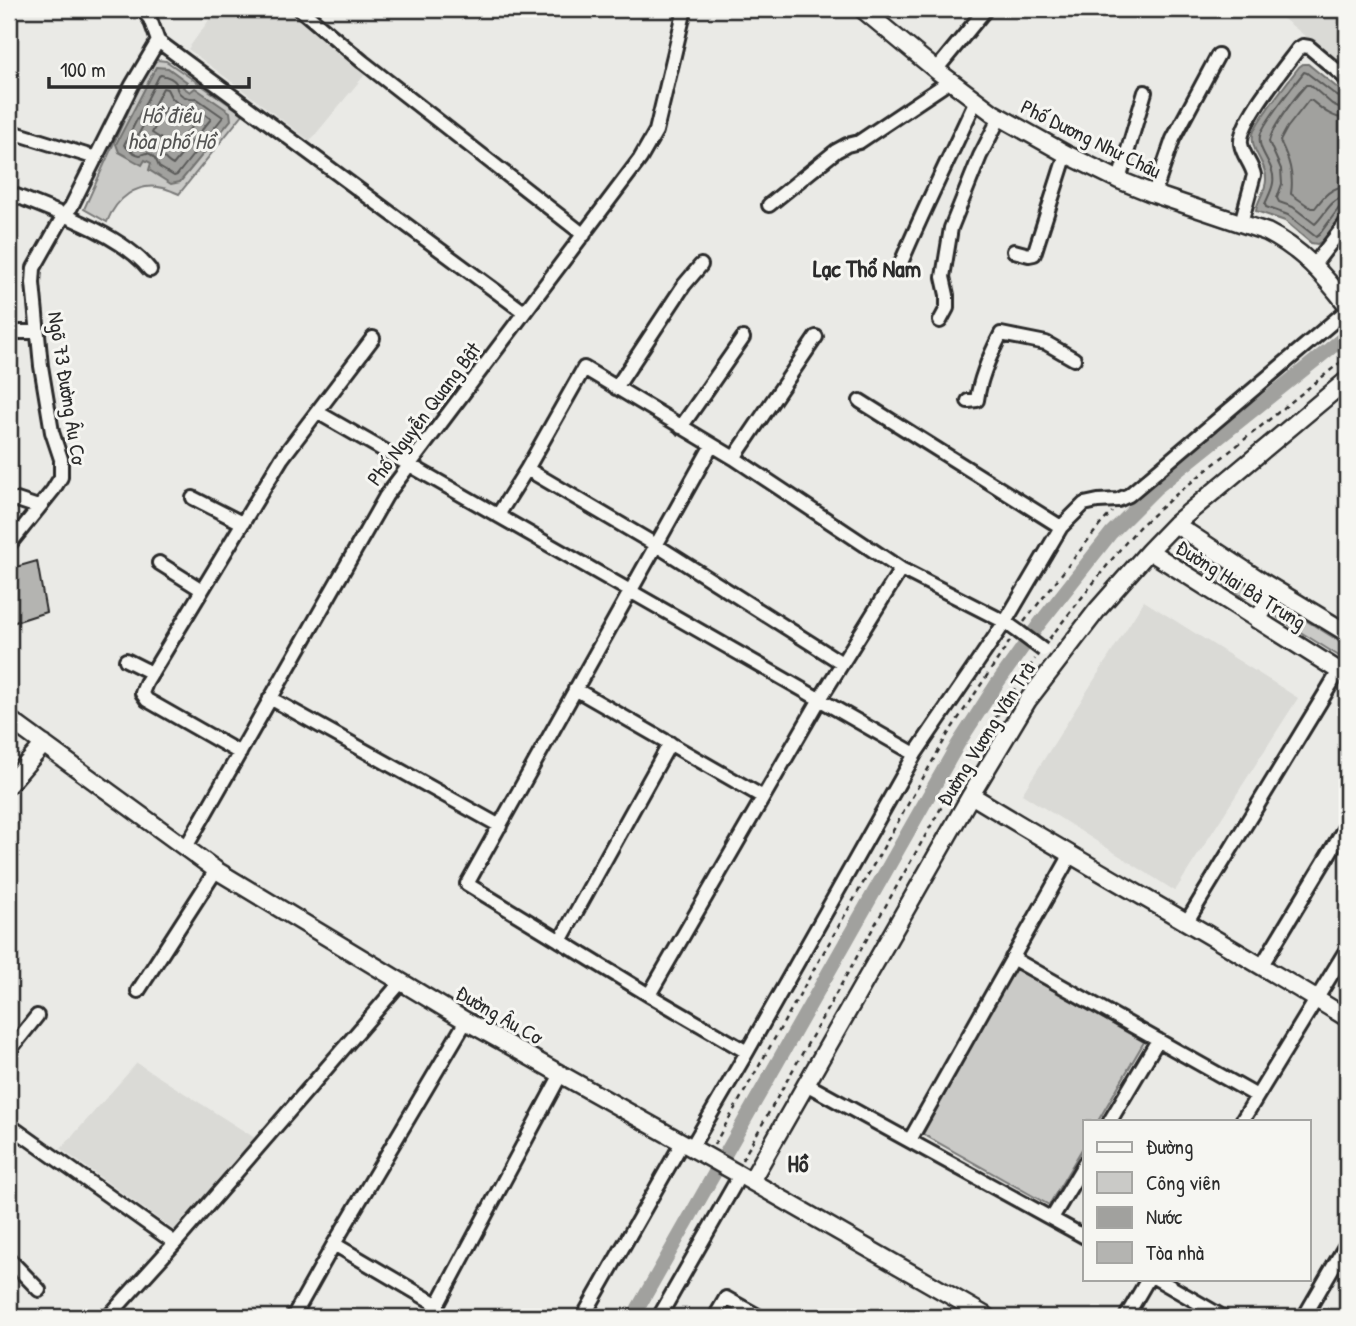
<svg xmlns="http://www.w3.org/2000/svg" width="1356" height="1326" font-family="'Patrick Hand',sans-serif">
<rect width="100%" height="100%" fill="#eaeae6"/>
<filter id="ink" filterUnits="userSpaceOnUse"><feTurbulence type="fractalNoise" baseFrequency=".0143" numOctaves="2"/><feDisplacementMap in="SourceGraphic" scale="14" xChannelSelector="R" yChannelSelector="G"/><feConvolveMatrix kernelMatrix="1 2 1 2 8 2 1 2 1" color-interpolation-filters="sRGB"/></filter>
<g filter="url(#ink)">
<path fill="#dadad6" d="M217 9H290L367 72 310 141 188 49Z
M1271 9H1347V69Z
M1144 601 1298 698 1175 891 1022 794Z
M137 1063 255 1138 175 1231 61 1149Z"/>
<path fill="#cacac7" stroke="#7a7a79" stroke-width="2" d="M157 60 166 61 172 65 243 114 179 194C174 192 168 189 163 188 137 181 116 199 107 222L84 209 150 63Z
M1205 561 1213 563 1247 585 1253 592 1249 597 1246 598 1243 597 1203 571 1201 567Z
M1280 608H1286L1347 646V661L1278 618 1277 612Z
M1014 968 1144 1042 1098 1121H1085V1144L1049 1205 923 1134Z"/>
<path fill="#a1a19e" stroke="#727270" stroke-width="2" d="M1303 64H1308L1340 90 1347 94V209L1324 240 1317 244 1311 243 1285 221 1256 211C1257 200 1266 191 1266 180 1267 163 1250 152 1253 134 1256 121 1289 80 1299 67Z
M156 67 168 68 187 82 183 87 190 92 195 88 230 112 231 120 180 182 171 184 149 170 151 163 145 160 142 165 119 152 116 144Z"/>
<g fill="none" stroke-linecap="round" stroke-linejoin="round">
<path stroke="#5a5a59" stroke-width="2" d="M161 75C166 76 173 78 176 83 177 85 176 87 177 89 180 97 189 99 196 98L223 117 177 175 174 176 159 167C157 161 154 154 147 153 144 153 142 155 140 155 134 154 128 149 124 145L159 76Z
M163 88 167 89 171 97 175 101 185 107H195L211 119 173 165C158 158 164 143 139 145L135 141Z
M1347 100 1337 96 1307 73 1304 72C1295 83 1262 125 1260 136 1257 152 1276 165 1273 183 1272 190 1268 197 1265 204L1266 207 1288 215 1316 237 1319 235 1339 208 1347 206
M165 108 180 116 192 118 195 121 194 124 174 147 152 133Z
M1347 108H1341L1332 104 1310 85H1306C1296 96 1271 128 1269 142L1281 169 1282 184 1277 198 1279 202 1293 207 1315 224C1326 214 1330 198 1347 197
M1347 119C1332 118 1323 110 1312 101L1309 100 1287 128 1280 141C1289 159 1294 174 1291 194L1311 208H1315C1324 196 1331 187 1347 186"/>
<path stroke="#a1a19e" stroke-width="14" d="M633 1317 958 744 996 685 1040 623 1111 533 1156 488 1347 335"/>
</g>
<path fill="#b4b4b1" stroke="#2b2b2b" stroke-width="2" d="M37 561 46 612 9 624V569Z"/>
<g fill="none" stroke-linecap="round" stroke-linejoin="round">
<defs>
<path id="street" d="M142 9 150 19 158 41 524 312
M300 9 363 62 584 235
M936 70 986 9
M9 131 96 158
M1119 180 1145 92
M9 193C51 210 122 234 150 270
M1154 194 1173 139 1218 55
M769 205 836 151 847 145 859 142 950 81
M1241 223 1254 175C1252 164 1243 156 1241 144 1238 123 1284 68 1298 49L1303 46 1309 47 1347 79
M1014 251 1029 255 1034 254 1066 154
M1313 266 1347 222
M898 270C922 212 950 157 976 100
M940 321 947 308V295L943 277 951 228 980 156 1000 117
M9 332H37
M616 388 684 285 701 265
M860 401 1061 527
M968 401 977 400C980 377 990 355 1001 334L1046 343 1074 359
M317 412 915 754
M681 427 743 338
M712 445 467 884 649 995 747 1052
M734 458 816 337
M527 469 656 545 842 663
M193 498 242 523
M9 500H17L38 507
M498 515 527 469 584 368 734 458 901 569 1005 622 1019 632
M9 545 53 490 61 477V459L52 432 41 366 33 283 34 268 64 215 71 207 132 85 158 41
M159 563 202 590
M126 660 152 673
M575 689 763 797
M270 698 500 826
M240 753 147 700 142 693 146 683 282 458 373 338
M186 847 386 496 640 159 656 131 685 9
M1186 923 1339 671
M560 941 670 743
M1012 958 1257 1096
M1262 965 1347 824
M138 991 216 870
M649 995 820 699 901 569
M9 1051 37 1016
M806 1084 1085 1237
M1110 1121 1158 1040
M1242 1121 1347 949
M9 1125 175 1243
M910 1140 1070 856
M691 1148 747 1052 915 754 1005 622 1061 527 1084 504 1098 501 1118 500 1129 495 1347 310
M1052 1218 1085 1163
M334 1244 438 1305
M9 1259 39 1290
M1157 1279 1223 1317
M1127 1315 1148 1279
M108 1317 175 1243 401 982
M293 1317 334 1244 466 1021
M431 1317 561 1074
M583 1317 682 1143
M659 1317 740 1175
M715 1317 726 1298 760 1317
M1304 1317 1347 1243"/>
<path id="secondary" d="M862 9 936 70 993 113 1066 154 1119 180 1154 194 1267 232C1301 249 1324 275 1347 305
M1175 524 1263 582 1347 633
M1149 551 1347 676
M1257 620 1276 590
M9 719 216 870 466 1021 735 1172 988 1317
M9 784 44 744
M971 795C1095 871 1223 941 1347 1018
M751 1181 971 795 1028 700 1098 609 1149 551 1175 524 1347 380"/>
</defs>
<use href="#street" stroke="#2b2b2b" stroke-width="18"/>
<use href="#secondary" stroke="#2b2b2b" stroke-width="21"/>
<path stroke="#2b2b2b" stroke-width="2.5" stroke-dasharray="5 5" stroke-linecap="butt" d="M1024 622 1100 525 1112 512
M1049 639 1121 548 1139 527 1173 497 1347 357
M714 1145 948 734 1010 641
M742 1160 963 769 992 723 1035 659"/>
<use href="#street" stroke="#f6f6f2" stroke-width="12"/>
<use href="#secondary" stroke="#f6f6f2" stroke-width="16"/>
<defs>
<path id="street-bridge" d="M1019 632 1043 650"/>
</defs>
<use href="#street-bridge" stroke="#2b2b2b" stroke-width="18" stroke-linecap="butt"/>
<use href="#street-bridge" stroke="#f6f6f2" stroke-width="12"/>
</g>
</g>
<g text-anchor="middle" stroke-width="6" stroke-linejoin="round" paint-order="stroke">
<g font-size="21" fill="#2b2b2b" stroke="#f6f6f2">
<text transform="translate(1091 139) rotate(26)" y="7">Phố Dương Như Châu</text>
<text transform="translate(67 388) rotate(81)" y="7">Ngõ 73 Đường Âu Cơ</text>
<text transform="translate(424 414) rotate(-53)" y="7">Phố Nguyễn Quang Bật</text>
<text transform="translate(1241 585) rotate(32)" y="7">Đường Hai Bà Trưng</text>
<text transform="translate(986 734) rotate(-58)" y="7">Đường Vương Văn Trà</text>
<text transform="translate(499 1015) rotate(30)" y="7">Đường Âu Cơ</text>
</g>
<g font-size="23" font-style="italic" fill="#545453" stroke="#f6f6f2">
<text x="171" y="123">Hồ điều<tspan x="171" dy="26">hòa phố Hồ</tspan></text>
</g>
<g font-size="24" font-weight="bold" fill="#2b2b2b" stroke="#f6f6f2">
<text x="867" y="277">Lạc Thổ Nam</text>
<text x="798" y="1172">Hồ</text>
</g>
</g>
<rect width="1356" height="1326" fill="none" stroke="#f6f6f2" stroke-width="35"/>
<rect x="18" y="18" width="1321" height="1291" fill="none" stroke="#2b2b2b" stroke-width="2.5" filter="url(#ink)"/>
<rect x="1083" y="1120" width="228" height="161" fill="#f6f6f2" stroke="#a5a5a2" stroke-width="2"/>
<rect x="1097" y="1142" width="35" height="10" fill="#f6f6f2" stroke="#a5a5a2" stroke-width="2"/>
<text x="1146" y="1154" font-size="21" fill="#2b2b2b">Đường</text>
<rect x="1097" y="1172" width="35" height="21" fill="#cacac7" stroke="#a5a5a2" stroke-width="2"/>
<text x="1146" y="1190" font-size="21" fill="#2b2b2b">Công viên</text>
<rect x="1097" y="1207" width="35" height="21" fill="#a1a19e" stroke="#a5a5a2" stroke-width="2"/>
<text x="1146" y="1224" font-size="21" fill="#2b2b2b">Nước</text>
<rect x="1097" y="1242" width="35" height="21" fill="#b4b4b1" stroke="#a5a5a2" stroke-width="2"/>
<text x="1146" y="1260" font-size="21" fill="#2b2b2b">Tòa nhà</text>
<path d="M49 77v10h200v-10" fill="none" stroke="#2b2b2b" stroke-width="3.5"/>
<text x="60" y="77" font-size="21" fill="#2b2b2b" stroke="#f6f6f2" stroke-width="5" paint-order="stroke">100 m</text>
</svg>
